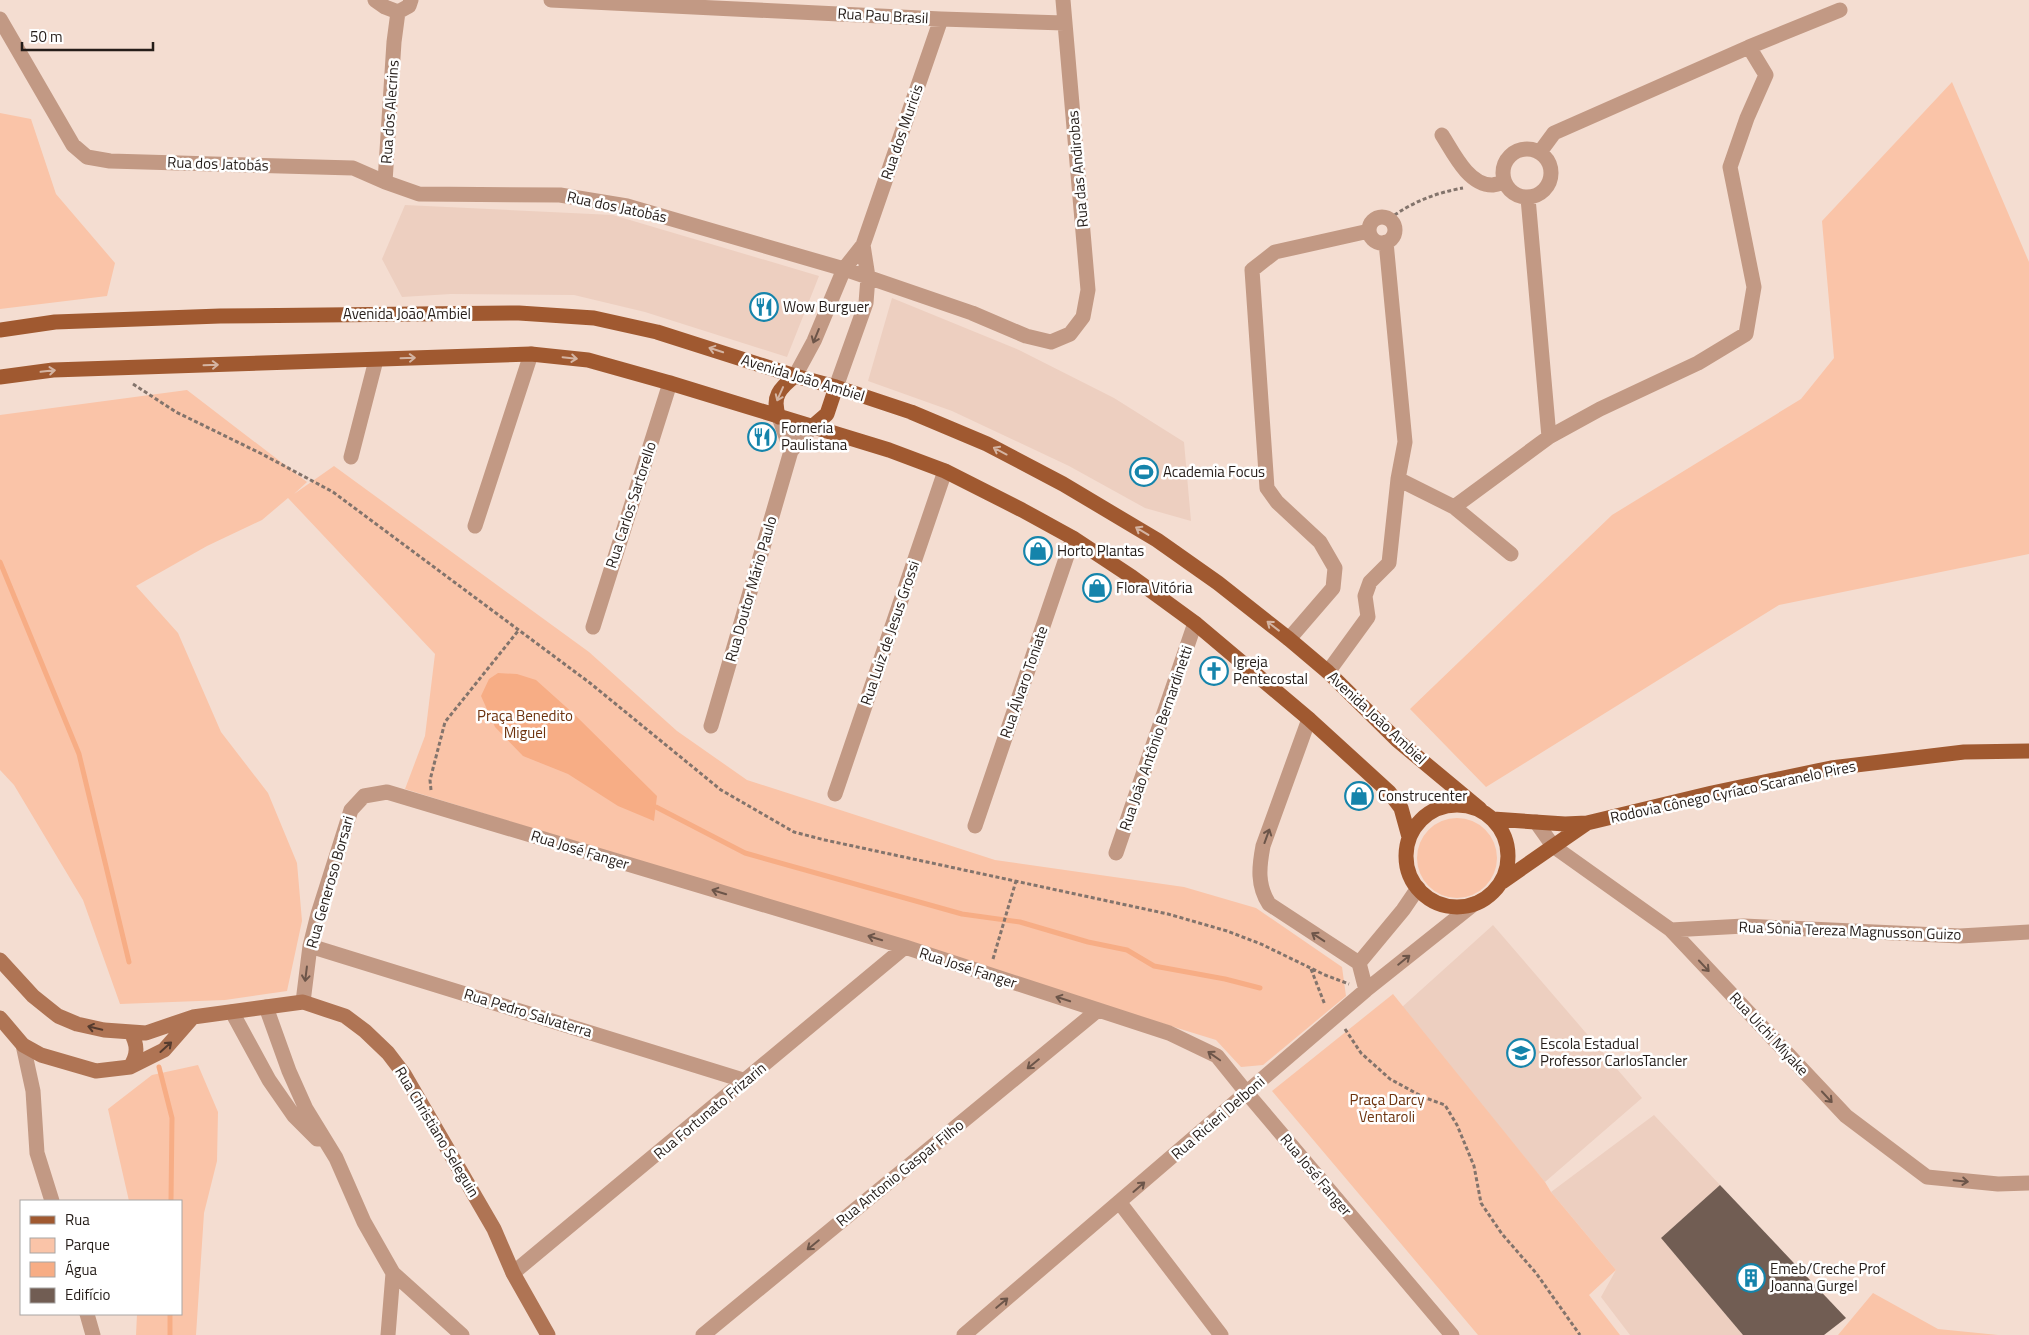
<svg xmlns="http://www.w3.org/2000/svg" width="2029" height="1335" font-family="'Titillium Web',sans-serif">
<rect width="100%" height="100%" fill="#f4ddd1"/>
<path fill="#edcfc0" d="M405 205 613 215 819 276 787 357 645 312 574 295 451 294 402 297 382 259Z
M892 298 1019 350 1114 398 1184 442 1191 521 1145 508 1069 466 952 411 868 381Z
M1493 925 1642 1098 1545 1182 1401 1008Z
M1654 1115 1720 1185 1661 1238 1743 1335H1630L1601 1297 1616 1270 1551 1192Z"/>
<path fill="#fac4a8" d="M1952 82 2029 262V554L1779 605 1486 787 1410 709 1612 515 1801 399 1834 358 1822 221Z
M0 113 31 119 56 194 115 263 107 296 0 309Z
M187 390 307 482 294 494 334 466 589 652 677 731 747 780 995 860 1184 887 1256 908 1342 967 1346 996 1263 1065 1241 1067 1216 1040 405 789 425 736 435 654 288 498 262 520 207 546 136 586 178 633 221 732 268 793 297 863 302 921 287 991 225 1000 120 1004 83 900 14 785 0 770V415Z
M1417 858a40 40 0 1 1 80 0a40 40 0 1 1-80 0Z
M1393 994 1545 1182 1551 1192 1616 1270 1589 1295 1620 1335H1478L1272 1091Z
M198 1065 218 1112 217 1161 204 1213 196 1335H136L137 1314H181V1201H129L108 1109 152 1075Z
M1873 1293 1938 1329 1998 1335H1838Z"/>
<path fill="#f7ad85" d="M498 673 517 674 536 680 575 715 657 796 654 821 618 806 568 774 523 756 495 727 481 696 489 679Z"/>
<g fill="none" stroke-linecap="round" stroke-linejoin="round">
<path stroke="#f7ad85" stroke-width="5" d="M0 562 79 754 129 962
M656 807 745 853 962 914 1020 922 1088 942 1127 950 1154 966 1225 979 1260 988
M159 1067 172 1118 171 1201
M170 1335V1314"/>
</g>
<path fill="#715d53" d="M1720 1185 1846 1318 1824 1335H1743L1661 1238Z"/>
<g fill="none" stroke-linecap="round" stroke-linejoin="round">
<path stroke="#83746c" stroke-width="3" stroke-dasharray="4 2.5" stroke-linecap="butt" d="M1389 219C1412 202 1435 193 1463 188
M133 384 176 412 262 454 333 492 590 683 721 790 794 832 825 840 1168 914 1227 931 1261 944 1325 975 1349 984
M431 790 430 780 445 722 518 631
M993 959 1016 881
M1311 969 1325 1005
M1345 1029 1361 1053 1390 1079 1423 1097 1445 1105 1457 1125 1474 1166 1481 1203 1502 1234 1536 1273 1580 1335"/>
<path stroke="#c29984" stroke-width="15" d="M375 0 385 7 398 12 409 6 411 0
M551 0 941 19 1064 23
M0 19 73 145 87 157 110 161 353 168 385 182 419 194 560 195 627 206 844 269 972 313 1026 336 1051 342 1070 334 1083 317 1088 290 1063 0
M1442 135C1453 152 1468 185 1492 185 1495 185 1500 183 1504 182
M1503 173a24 24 0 1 1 48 0a24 24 0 1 1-48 0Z
M1540 152 1554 133 1749 47 1840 10
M385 182 394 42 398 12
M1528 198 1549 437
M1369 230a13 13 0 1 1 26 0a13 13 0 1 1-26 0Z
M795 376 814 341 844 269 863 245 941 19
M836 387 866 303 868 277 863 245
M779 417 791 451
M351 457 376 360
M1398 479 1454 507 1511 554
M1454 507 1549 437 1600 409 1698 363 1746 334 1754 287 1730 167 1747 118 1766 75 1749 47
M475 526 531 354
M593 627 670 383
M1289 639 1333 588 1335 568 1320 542 1277 502 1267 488 1252 270 1275 252 1369 231
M1328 672 1368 617 1365 596 1370 582 1389 563 1398 479 1405 442 1386 242
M1309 719 1263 846C1259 867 1257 885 1269 904L1359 963 1366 990
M711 726 791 451 812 427
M835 794 945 471
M1536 822 1553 846 1671 930 1846 1116 1927 1177 1998 1184 2029 1183
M975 826 1073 538
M1116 853 1195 623
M1671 930 1744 926 1960 936 2029 932
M310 946 746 1081
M1359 963 1403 910 1418 888
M303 1002 310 946 318 914 351 810 364 796 387 792 905 947 1169 1033 1217 1056 1246 1092 1452 1335
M266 1007 289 1071 306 1109 336 1158 364 1222 393 1273 462 1335
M232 1012 269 1080 294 1116 317 1139
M23 1045 33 1091 37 1153 52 1201
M1120 1203 1221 1335
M513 1273 905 947
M87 1314 93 1335
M388 1335 393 1273
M703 1335 1098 1010
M964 1335 1366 990 1474 904"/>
<path stroke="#af7454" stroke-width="15" d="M0 960 33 996 58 1016 77 1024 104 1030 146 1033 193 1017 303 1002 345 1016 365 1031 388 1053 404 1074 494 1229 513 1273 548 1335
M0 1018 23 1045 41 1055 96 1071 130 1067 164 1050 192 1018
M130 1067C138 1055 138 1045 131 1033"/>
<path stroke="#a05930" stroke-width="15" d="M0 330 55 322 220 316 519 313 594 318 657 332 795 376 836 387 911 412 987 444 1063 484 1157 540 1218 583 1289 639 1328 672 1397 740 1480 809
M0 377 53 370 531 354 588 360 670 383 889 450 945 471 1022 510 1073 538 1132 577 1195 623 1309 719 1389 792 1401 808 1409 837
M779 417C771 397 780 388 795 376
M812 427 827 414 836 387
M1406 856a51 51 0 1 1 102 0a51 51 0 1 1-102 0Z
M1493 819 1565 824 1587 823 1712 793 1831 768 1964 752 2029 751
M1502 882 1587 823"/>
</g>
<defs><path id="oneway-shaft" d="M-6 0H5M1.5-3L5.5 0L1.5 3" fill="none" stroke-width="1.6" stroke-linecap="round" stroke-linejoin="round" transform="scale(1.25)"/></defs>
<g stroke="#6c5549">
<use href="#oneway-shaft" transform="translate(816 336) rotate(112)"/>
<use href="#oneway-shaft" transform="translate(1267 836) rotate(-70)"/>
<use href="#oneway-shaft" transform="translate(719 892) rotate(-163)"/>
<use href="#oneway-shaft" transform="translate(1318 937) rotate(-147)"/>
<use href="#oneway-shaft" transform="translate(875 938) rotate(-163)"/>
<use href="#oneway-shaft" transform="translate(1404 960) rotate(-39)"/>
<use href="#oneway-shaft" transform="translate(1704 966) rotate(47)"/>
<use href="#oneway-shaft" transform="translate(306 974) rotate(97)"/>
<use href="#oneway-shaft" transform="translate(1063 999) rotate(-162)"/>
<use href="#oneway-shaft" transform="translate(1214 1056) rotate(-145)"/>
<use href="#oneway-shaft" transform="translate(1033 1064) rotate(141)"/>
<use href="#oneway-shaft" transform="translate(1827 1097) rotate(47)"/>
<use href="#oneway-shaft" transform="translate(1961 1181) rotate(6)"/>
<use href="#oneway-shaft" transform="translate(1139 1187) rotate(-41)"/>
<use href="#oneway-shaft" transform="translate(813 1245) rotate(141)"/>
<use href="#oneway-shaft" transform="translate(1002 1303) rotate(-40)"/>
</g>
<g stroke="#d4b4a2">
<use href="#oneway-shaft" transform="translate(716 350) rotate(-162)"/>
<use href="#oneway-shaft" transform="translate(408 358) rotate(-2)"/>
<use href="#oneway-shaft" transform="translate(570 358) rotate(6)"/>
<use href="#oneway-shaft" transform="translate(211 365) rotate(-2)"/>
<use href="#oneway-shaft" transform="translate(48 371) rotate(-6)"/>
<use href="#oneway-shaft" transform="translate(780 394) rotate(114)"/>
<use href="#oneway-shaft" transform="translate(1000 451) rotate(-152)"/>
<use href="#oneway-shaft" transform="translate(1142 531) rotate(-149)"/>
<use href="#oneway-shaft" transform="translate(1273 626) rotate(-142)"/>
</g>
<g stroke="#553b2e">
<use href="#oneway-shaft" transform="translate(95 1028) rotate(-167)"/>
<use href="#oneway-shaft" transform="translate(166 1047) rotate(-42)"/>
</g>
<defs>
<symbol id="restaurant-ring" viewBox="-11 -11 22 22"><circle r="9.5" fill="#fff" stroke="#1584ab" stroke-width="1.5"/><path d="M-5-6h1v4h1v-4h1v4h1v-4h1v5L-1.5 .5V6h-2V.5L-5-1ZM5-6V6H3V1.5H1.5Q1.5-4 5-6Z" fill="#1584ab"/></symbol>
<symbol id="stadium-ring" viewBox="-11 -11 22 22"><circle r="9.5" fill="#fff" stroke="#1584ab" stroke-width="1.5"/><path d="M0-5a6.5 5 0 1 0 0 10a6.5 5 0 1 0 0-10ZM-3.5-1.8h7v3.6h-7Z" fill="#1584ab"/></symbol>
<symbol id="shop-ring" viewBox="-11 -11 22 22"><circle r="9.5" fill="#fff" stroke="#1584ab" stroke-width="1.5"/><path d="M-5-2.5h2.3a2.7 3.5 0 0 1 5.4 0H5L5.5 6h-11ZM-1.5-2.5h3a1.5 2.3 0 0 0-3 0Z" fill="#1584ab"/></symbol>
<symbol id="church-ring" viewBox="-11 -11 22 22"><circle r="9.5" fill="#fff" stroke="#1584ab" stroke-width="1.5"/><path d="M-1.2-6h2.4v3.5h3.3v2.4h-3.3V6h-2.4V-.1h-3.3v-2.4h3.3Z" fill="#1584ab"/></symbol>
<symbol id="school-ring" viewBox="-11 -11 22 22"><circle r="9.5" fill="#fff" stroke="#1584ab" stroke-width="1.5"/><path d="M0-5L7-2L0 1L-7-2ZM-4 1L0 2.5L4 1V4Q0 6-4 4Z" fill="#1584ab"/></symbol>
<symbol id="building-ring" viewBox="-11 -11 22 22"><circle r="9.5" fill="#fff" stroke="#1584ab" stroke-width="1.5"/><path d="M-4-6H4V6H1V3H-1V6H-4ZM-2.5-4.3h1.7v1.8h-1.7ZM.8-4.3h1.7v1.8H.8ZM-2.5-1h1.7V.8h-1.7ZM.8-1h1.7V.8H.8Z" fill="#1584ab"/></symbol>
</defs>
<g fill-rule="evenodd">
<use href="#restaurant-ring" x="748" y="291" width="32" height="32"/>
<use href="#restaurant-ring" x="746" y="421" width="32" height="32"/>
<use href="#stadium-ring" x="1128" y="456" width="32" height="32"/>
<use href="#shop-ring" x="1022" y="535" width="32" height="32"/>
<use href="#shop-ring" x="1081" y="572" width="32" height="32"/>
<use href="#church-ring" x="1198" y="655" width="32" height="32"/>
<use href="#shop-ring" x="1343" y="780" width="32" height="32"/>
<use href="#school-ring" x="1505" y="1037" width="32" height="32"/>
<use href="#building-ring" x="1735" y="1262" width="32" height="32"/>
</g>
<g text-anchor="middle" stroke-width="5" stroke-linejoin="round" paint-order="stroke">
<g font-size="15" fill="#251d19" stroke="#fff">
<text transform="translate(883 16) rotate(3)" y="5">Rua Pau Brasil</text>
<text transform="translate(390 112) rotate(-86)" y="5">Rua dos Alecrins</text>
<text transform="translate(902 132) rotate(-71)" y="5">Rua dos Muricis</text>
<text transform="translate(218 164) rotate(2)" y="5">Rua dos Jatobás</text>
<text transform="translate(1078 169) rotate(-95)" y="5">Rua das Andirobas</text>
<text transform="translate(617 207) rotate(12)" y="5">Rua dos Jatobás</text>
<text x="407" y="319">Avenida João Ambiel</text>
<text transform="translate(803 378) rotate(17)" y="5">Avenida João Ambiel</text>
<text transform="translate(631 505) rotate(-72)" y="5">Rua Carlos Sartorello</text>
<text transform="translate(751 589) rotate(-74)" y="5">Rua Doutor Mário Paulo</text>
<text transform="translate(890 633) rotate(-71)" y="5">Rua Luiz de Jesus Grossi</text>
<text transform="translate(1024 682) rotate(-71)" y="5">Rua Álvaro Toniate</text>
<text transform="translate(1377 718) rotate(43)" y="5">Avenida João Ambiel</text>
<text transform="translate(1156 738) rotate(-71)" y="5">Rua João Antônio Bernardinetti</text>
<text transform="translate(1733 792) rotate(-12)" y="5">Rodovia Cônego Cyríaco Scaranelo Pires</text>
<text transform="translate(580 850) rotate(17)" y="5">Rua José Fanger</text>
<text transform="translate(330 882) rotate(-74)" y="5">Rua Generoso Borsari</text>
<text transform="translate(1850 931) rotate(2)" y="5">Rua Sônia Tereza Magnusson Guizo</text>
<text transform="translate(968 968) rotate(18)" y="5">Rua José Fanger</text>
<text transform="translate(528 1013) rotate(17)" y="5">Rua Pedro Salvaterra</text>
<text transform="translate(1769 1034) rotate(47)" y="5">Rua Uichi Miyake</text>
<text transform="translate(710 1111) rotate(-40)" y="5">Rua Fortunato Frizarin</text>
<text transform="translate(1218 1118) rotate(-41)" y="5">Rua Ricieri Delboni</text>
<text transform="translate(437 1132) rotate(59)" y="5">Rua Christiano Seleguin</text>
<text transform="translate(900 1173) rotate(-39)" y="5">Rua Antonio Gaspar Filho</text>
<text transform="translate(1316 1175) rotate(50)" y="5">Rua José Fanger</text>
</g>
<g font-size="15" fill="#251d19" stroke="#fff" text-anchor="start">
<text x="783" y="312">Wow Burguer</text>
<text x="781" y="433">Forneria<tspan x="781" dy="17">Paulistana</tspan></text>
<text x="1163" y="477">Academia Focus</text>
<text x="1057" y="556">Horto Plantas</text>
<text x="1116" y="593">Flora Vitória</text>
<text x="1233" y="667">Igreja<tspan x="1233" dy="17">Pentecostal</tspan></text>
<text x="1378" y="801">Construcenter</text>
<text x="1540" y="1049">Escola Estadual<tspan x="1540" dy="17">Professor CarlosTancler</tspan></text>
<text x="1770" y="1274">Emeb/Creche Prof<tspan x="1770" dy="17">Joanna Gurgel</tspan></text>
</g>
<g font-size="15" fill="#6d330e" stroke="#fff">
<text x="525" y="721">Praça Benedito<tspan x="525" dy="17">Miguel</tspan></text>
<text x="1387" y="1105">Praça Darcy<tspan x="1387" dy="17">Ventaroli</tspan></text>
</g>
</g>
<rect x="20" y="1200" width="162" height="115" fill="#ffffff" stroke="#a8a5a3"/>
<rect x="30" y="1216" width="25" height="8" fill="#a05930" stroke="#a8a5a3"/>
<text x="65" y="1225" font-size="15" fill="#251d19">Rua</text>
<rect x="30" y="1238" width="25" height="15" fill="#fac4a8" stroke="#a8a5a3"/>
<text x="65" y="1250" font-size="15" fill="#251d19">Parque</text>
<rect x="30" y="1262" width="25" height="15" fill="#f7ad85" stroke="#a8a5a3"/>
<text x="65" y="1275" font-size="15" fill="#251d19">Água</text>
<rect x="30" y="1288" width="25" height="15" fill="#715d53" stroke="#a8a5a3"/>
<text x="65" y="1300" font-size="15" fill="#251d19">Edifício</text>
<path d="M22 42v8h131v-8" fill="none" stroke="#251d19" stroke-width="2.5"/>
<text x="30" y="42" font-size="15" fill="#251d19" stroke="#ffffff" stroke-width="4" paint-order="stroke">50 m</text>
</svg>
